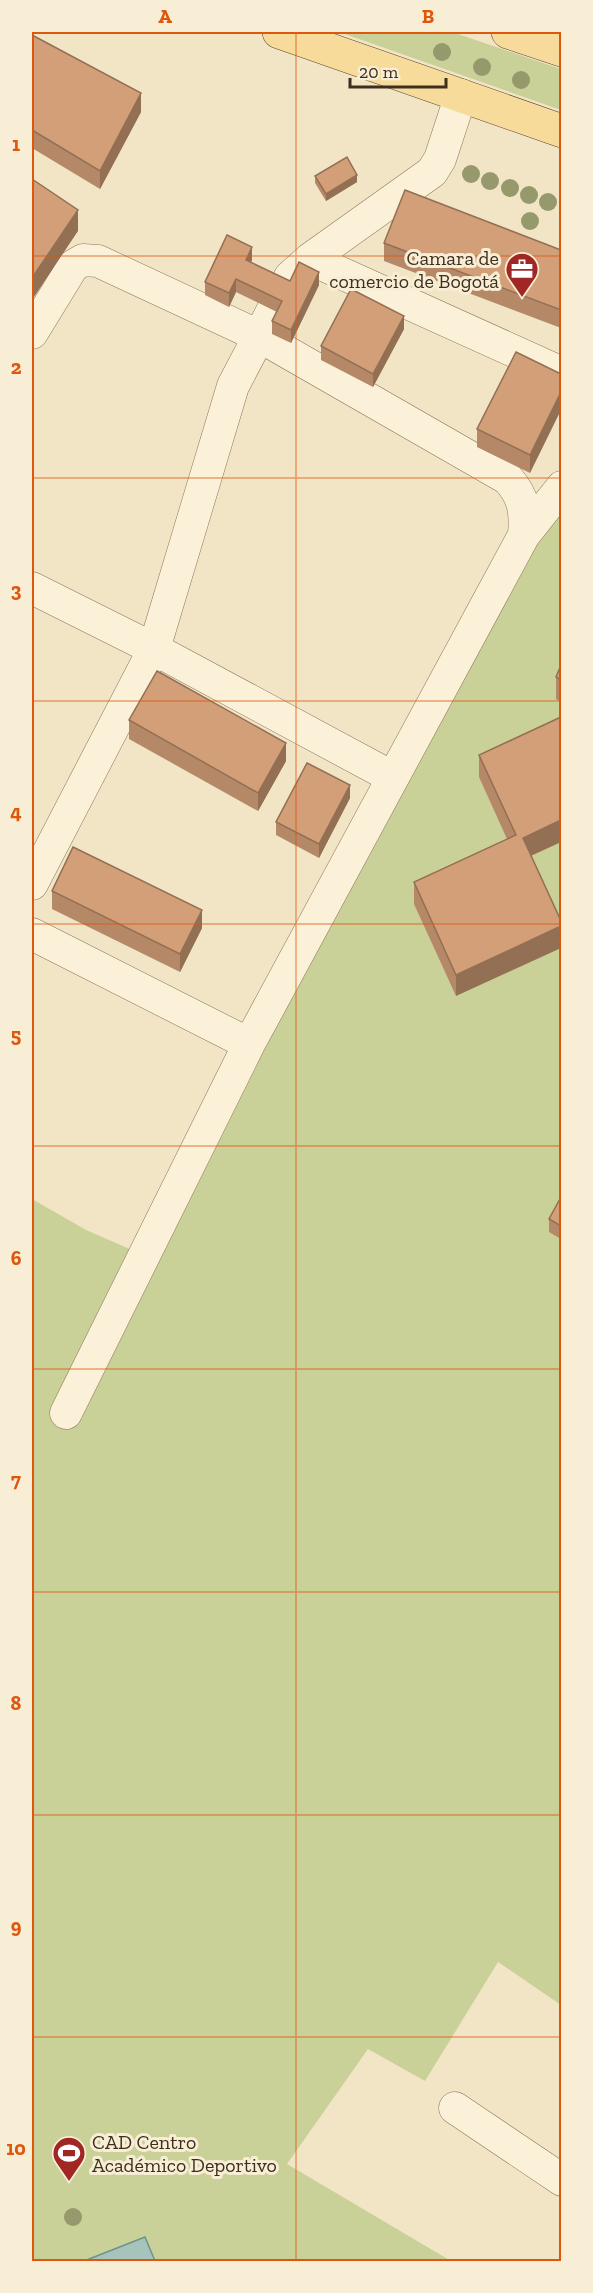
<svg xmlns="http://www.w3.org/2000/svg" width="593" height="2293" font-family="'Zilla Slab',serif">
<rect width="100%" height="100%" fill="#f1e5c5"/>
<path fill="#c9d098" d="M339 32H452L561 69V110Z
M561 503V2005L498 1962 425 2081 368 2049 287 2164 451 2261H32V1199L86 1230 155 1260 264 1042 538 534Z"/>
<path fill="#a7c4bc" stroke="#6c948b" stroke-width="1.5" d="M145 2237 155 2261H84Z"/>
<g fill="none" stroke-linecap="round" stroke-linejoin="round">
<defs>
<path id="minor" d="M310 259 562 373
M32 333 73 266 83 260 98 261 259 336 508 479C524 497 526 512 524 535L249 1044 66 1413
M524 535 562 487
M32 588 154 649 392 777
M32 884 154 649 233 386 290 277 310 259 432 172 440 159 461 95
M32 934 249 1044
M455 2108 562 2180"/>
<path id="primary" d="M279 32 562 131
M508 32 562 50"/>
</defs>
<use href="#minor" stroke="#8e7659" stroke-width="33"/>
<use href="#primary" stroke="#5b442e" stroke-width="34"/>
<use href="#minor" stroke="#fbf1d9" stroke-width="32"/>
<use href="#primary" stroke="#f6db9b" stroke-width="33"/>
</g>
<g fill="#96996c">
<circle cx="442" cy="52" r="9"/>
<circle cx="482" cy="67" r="9"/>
<circle cx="521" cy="80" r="9"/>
<circle cx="471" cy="174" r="9"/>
<circle cx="490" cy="181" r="9"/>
<circle cx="510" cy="188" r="9"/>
<circle cx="529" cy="195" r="9"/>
<circle cx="548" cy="202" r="9"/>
<circle cx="530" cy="221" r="9"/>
<circle cx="73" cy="2217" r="9"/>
</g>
<path fill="#b58967" d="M32 35 141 112 100 189 32 148Z
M315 176 357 182 326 201 315 183Z
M384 243 561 250V328L384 261Z
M252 260 251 262 290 281 319 285 291 343 272 334V321L277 312 236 292 229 307 205 295V282Z
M404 329 373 387 321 360V346Z
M561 374 530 473 477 447V429Z
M561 665V702L556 699V677Z
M561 717V842L531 856 456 996 414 904V882L507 839 479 777V755Z
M129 720 286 761 258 811 129 739Z
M350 798 319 858 276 835V822Z
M52 891 202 928 180 972 52 909Z
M561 1197V1239L549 1232V1219Z"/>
<path fill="#936f54" d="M141 93V112L100 189V171Z
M357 175V182L326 201V194Z
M78 210V231L32 300V278Z
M252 247V260L246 273V260Z
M319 272V285L291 343V330Z
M236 279V292L229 307V293Z
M404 316V329L373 387V374Z
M561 392V410L530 473V455Z
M286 743V761L258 811V793Z
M350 785V798L319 858V844Z
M561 820V842L523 859V838Z
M202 910V928L180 972V954Z
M561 926V948L456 996V975Z"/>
<path fill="#d29f78" stroke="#936f54" stroke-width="1.5" d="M32 35 141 93 100 171 32 130Z
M347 157 357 175 326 194 315 176Z
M32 179 78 210 32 278Z
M405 190 561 250V310L384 243Z
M227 235 252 247 246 260 290 281 299 262 319 272 291 330 272 321 282 301 236 279 229 293 205 282Z
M351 289 404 316 373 374 321 346Z
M516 352 561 374V392L530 455 477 429Z
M561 665V680L556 677Z
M157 671 286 743 258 793 129 720Z
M561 717V820L523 838 561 921V926L456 975 414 882 516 835 479 755Z
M307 763 350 785 319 844 276 822Z
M73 847 202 910 180 954 52 891Z
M561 1197V1226L549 1219Z"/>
<path fill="none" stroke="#df570d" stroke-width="1.5" stroke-opacity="0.55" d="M296 32V2262M32 256H562M32 478H562M32 701H562M32 924H562M32 1146H562M32 1369H562M32 1592H562M32 1815H562M32 2037H562"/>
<defs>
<symbol id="office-pin" viewBox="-11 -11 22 30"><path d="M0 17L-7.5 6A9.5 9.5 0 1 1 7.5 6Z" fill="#a12725" stroke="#f8eed5"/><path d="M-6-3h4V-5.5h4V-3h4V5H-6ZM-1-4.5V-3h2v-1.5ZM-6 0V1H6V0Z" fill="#fff"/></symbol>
<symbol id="stadium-pin" viewBox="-11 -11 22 30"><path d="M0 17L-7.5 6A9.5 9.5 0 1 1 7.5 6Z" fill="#a12725" stroke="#f8eed5"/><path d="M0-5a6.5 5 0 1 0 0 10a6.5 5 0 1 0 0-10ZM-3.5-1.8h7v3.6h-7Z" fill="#fff"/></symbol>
</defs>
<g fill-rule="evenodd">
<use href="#office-pin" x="503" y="250" width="38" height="52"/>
<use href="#stadium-pin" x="50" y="2134" width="38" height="52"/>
</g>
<g text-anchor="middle" stroke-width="6" stroke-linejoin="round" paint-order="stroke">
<g font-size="20" fill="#3d2e1e" stroke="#f8eed5" text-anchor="end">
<text x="499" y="265">Camara de<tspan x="499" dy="23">comercio de Bogotá</tspan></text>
<text x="92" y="2149" text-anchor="start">CAD Centro<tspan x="92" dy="23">Académico Deportivo</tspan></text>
</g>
</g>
<rect width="593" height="2293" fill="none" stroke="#f8eed5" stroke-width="66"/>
<path d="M350 78v9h96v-9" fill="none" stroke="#3d2e1e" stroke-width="3"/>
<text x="359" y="78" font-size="18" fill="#3d2e1e" stroke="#f8eed5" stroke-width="4.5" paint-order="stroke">20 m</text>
<rect x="33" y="33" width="527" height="2227" fill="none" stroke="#df570d" stroke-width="2"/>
<g font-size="20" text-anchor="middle" font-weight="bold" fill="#df570d">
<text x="165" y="23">A</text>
<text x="428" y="23">B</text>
<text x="16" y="151">1</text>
<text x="16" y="374">2</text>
<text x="16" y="597">3</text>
<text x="16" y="819">4</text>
<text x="16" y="1042">5</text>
<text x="16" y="1265">6</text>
<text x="16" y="1487">7</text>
<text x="16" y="1710">8</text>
<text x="16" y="1933">9</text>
<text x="16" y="2155">10</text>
</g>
</svg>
